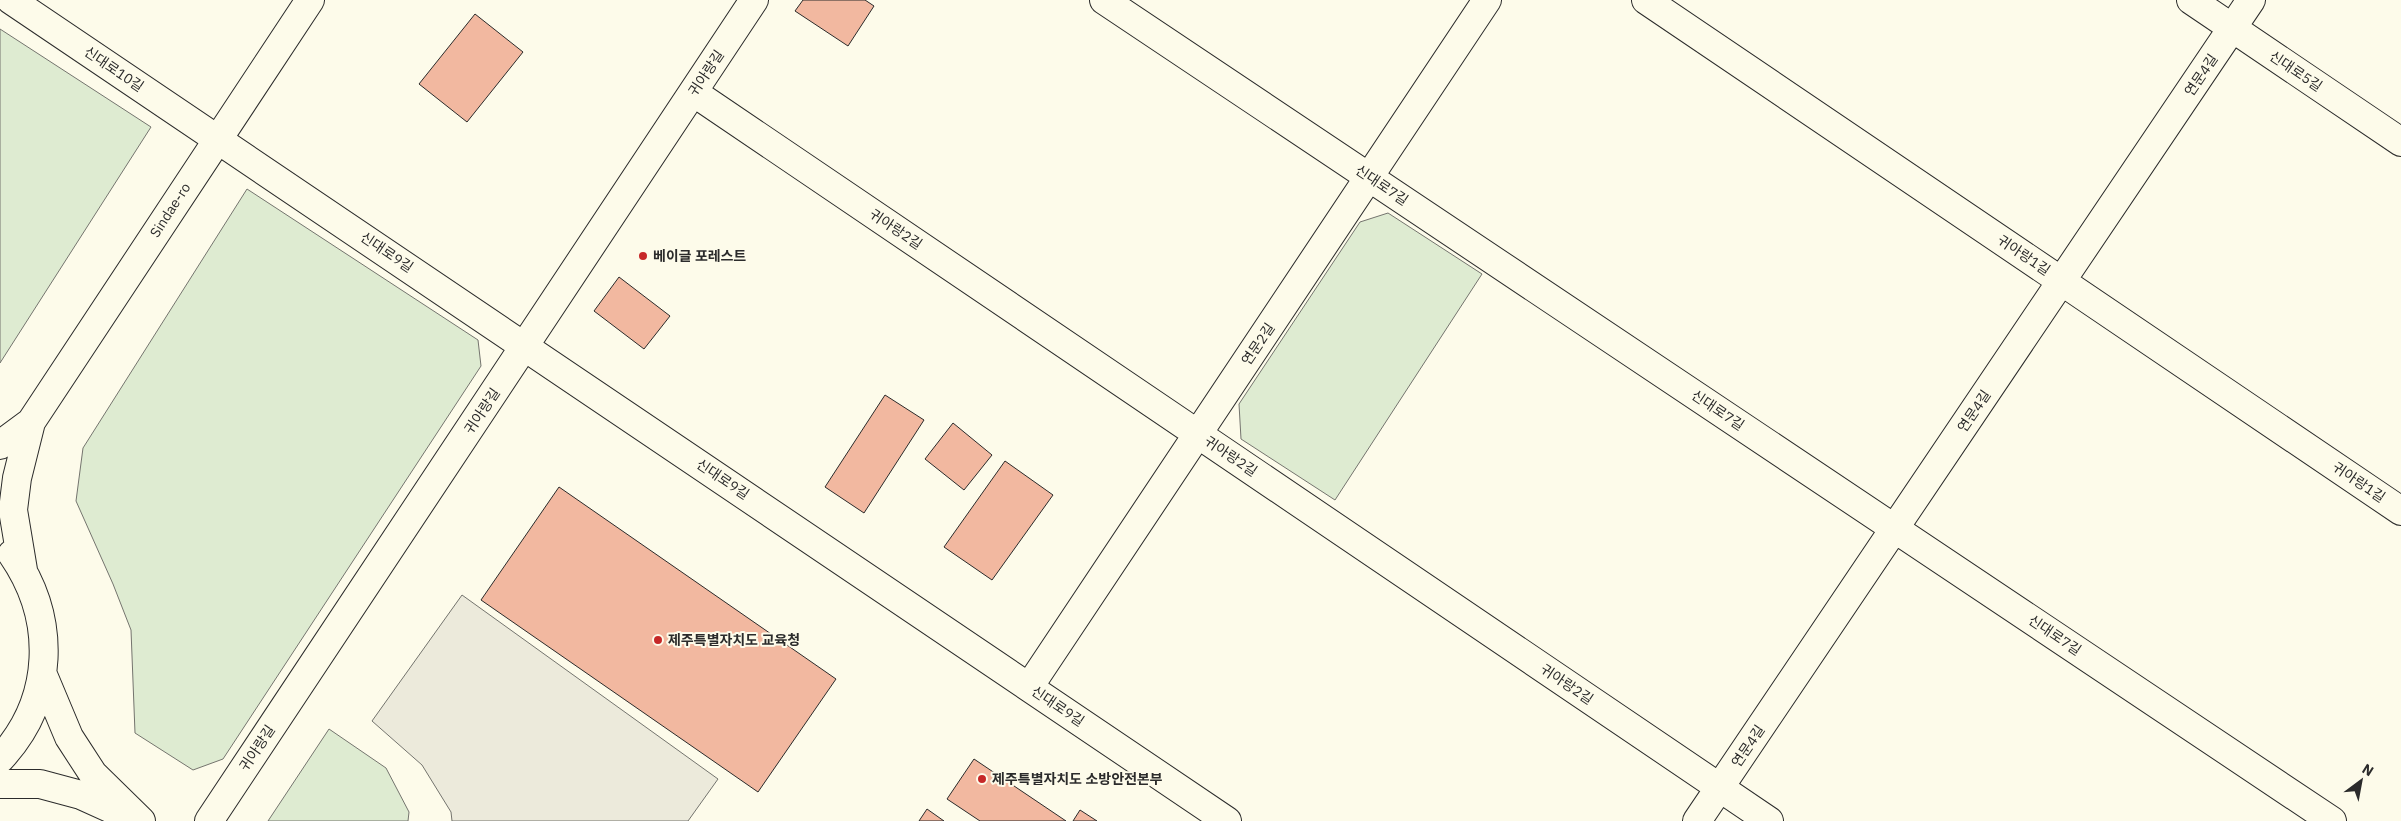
<svg xmlns="http://www.w3.org/2000/svg" width="2401" height="821" font-family="'IBM Plex Sans','Noto Sans KR',sans-serif">
<rect width="100%" height="100%" fill="#fdfbea"/>
<path fill="#deebd1" stroke="#74746e" d="M0 29 151 127 0 363Z
M247 189 478 340 481 366 223 759 193 770 135 733 131 630 113 584 76 501 83 448Z
M1388 213 1482 274 1335 500 1241 439 1239 404 1360 222Z
M329 729 386 768 409 812 408 821H268Z"/>
<path fill="#eceadb" stroke="#74746e" d="M462 595 718 779 688 821H452L451 812 422 765 372 721Z"/>
<path fill="#f2b8a0" stroke="#2b2b2b" d="M803 0H865L874 6 848 46 795 11Z
M475 14 523 52 467 122 419 84Z
M619 277 670 316 644 349 594 311Z
M885 395 924 420 864 513 825 487Z
M953 423 992 455 964 490 925 459Z
M1005 461 1053 495 992 580 944 547Z
M559 487 836 679 758 792 481 600Z
M974 759 1066 821H980L947 799Z
M927 809 944 821H919Z
M1080 810 1097 821H1073Z"/>
<g fill="none" stroke-linecap="round" stroke-linejoin="round">
<defs>
<path id="minor" d="M11 0 1227 821
M1104 0 2332 821
M1646 0 2401 511
M2191 0 2401 142
M693 92 1769 821
M1029 687 1487 0
M209 821 754 0
M1697 821 2251 0"/>
<path id="major" d="M0 445 31 422
M23 570 13 510 17 478 31 422 310 0
M43 675 69 737 93 774 141 821
M0 759C55 700 57 619 12 554
M0 784H40L81 795 125 815"/>
</defs>
<use href="#minor" stroke="#2b2b2b" stroke-width="30"/>
<use href="#major" stroke="#2b2b2b" stroke-width="30"/>
<use href="#minor" stroke="#fdfbea" stroke-width="28"/>
<use href="#major" stroke="#fdfbea" stroke-width="28"/>
</g>
<g fill="#c62828" stroke="#fdfbea" stroke-width="2">
<circle cx="643" cy="256" r="5"/>
<circle cx="658" cy="640" r="5"/>
<circle cx="982" cy="779" r="5"/>
</g>
<g text-anchor="middle" stroke-width="4" stroke-linejoin="round" paint-order="stroke">
<g font-size="14" fill="#2b2b2b" stroke="#fdfbea">
<text transform="translate(114 69) rotate(34)" y="5">신대로10길</text>
<text transform="translate(2296 71) rotate(34)" y="5">신대로5길</text>
<text transform="translate(706 73) rotate(-56)" y="5">귀아랑길</text>
<text transform="translate(2201 75) rotate(-56)" y="5">연문4길</text>
<text transform="translate(1382 185) rotate(34)" y="5">신대로7길</text>
<text transform="translate(170 210) rotate(-57)" y="5">Sindae-ro</text>
<text transform="translate(896 229) rotate(34)" y="5">귀아랑2길</text>
<text transform="translate(387 252) rotate(34)" y="5">신대로9길</text>
<text transform="translate(2024 255) rotate(34)" y="5">귀아랑1길</text>
<text transform="translate(1258 344) rotate(-56)" y="5">연문2길</text>
<text transform="translate(1718 410) rotate(34)" y="5">신대로7길</text>
<text transform="translate(482 411) rotate(-56)" y="5">귀아랑길</text>
<text transform="translate(1974 411) rotate(-56)" y="5">연문4길</text>
<text transform="translate(1231 456) rotate(34)" y="5">귀아랑2길</text>
<text transform="translate(723 479) rotate(34)" y="5">신대로9길</text>
<text transform="translate(2359 482) rotate(34)" y="5">귀아랑1길</text>
<text transform="translate(2055 635) rotate(34)" y="5">신대로7길</text>
<text transform="translate(1567 684) rotate(34)" y="5">귀아랑2길</text>
<text transform="translate(1058 706) rotate(34)" y="5">신대로9길</text>
<text transform="translate(1748 746) rotate(-56)" y="5">연문4길</text>
<text transform="translate(257 748) rotate(-56)" y="5">귀아랑길</text>
</g>
<g font-size="14" font-weight="bold" fill="#2b2b2b" stroke="#fdfbea" text-anchor="start">
<text x="653" y="261">베이글 포레스트</text>
<text x="668" y="645">제주특별자치도 교육청</text>
<text x="992" y="784">제주특별자치도 소방안전본부</text>
</g>
</g>
<g transform="translate(2361 781) rotate(32)" stroke="#fdfbea" stroke-width="4" paint-order="stroke">
<path d="M0-4L9 19L0 12L-9 19Z" fill="#2b2b2b"/>
<text y="-8" font-size="14" font-weight="bold" text-anchor="middle" fill="#2b2b2b">N</text>
</g>
</svg>
